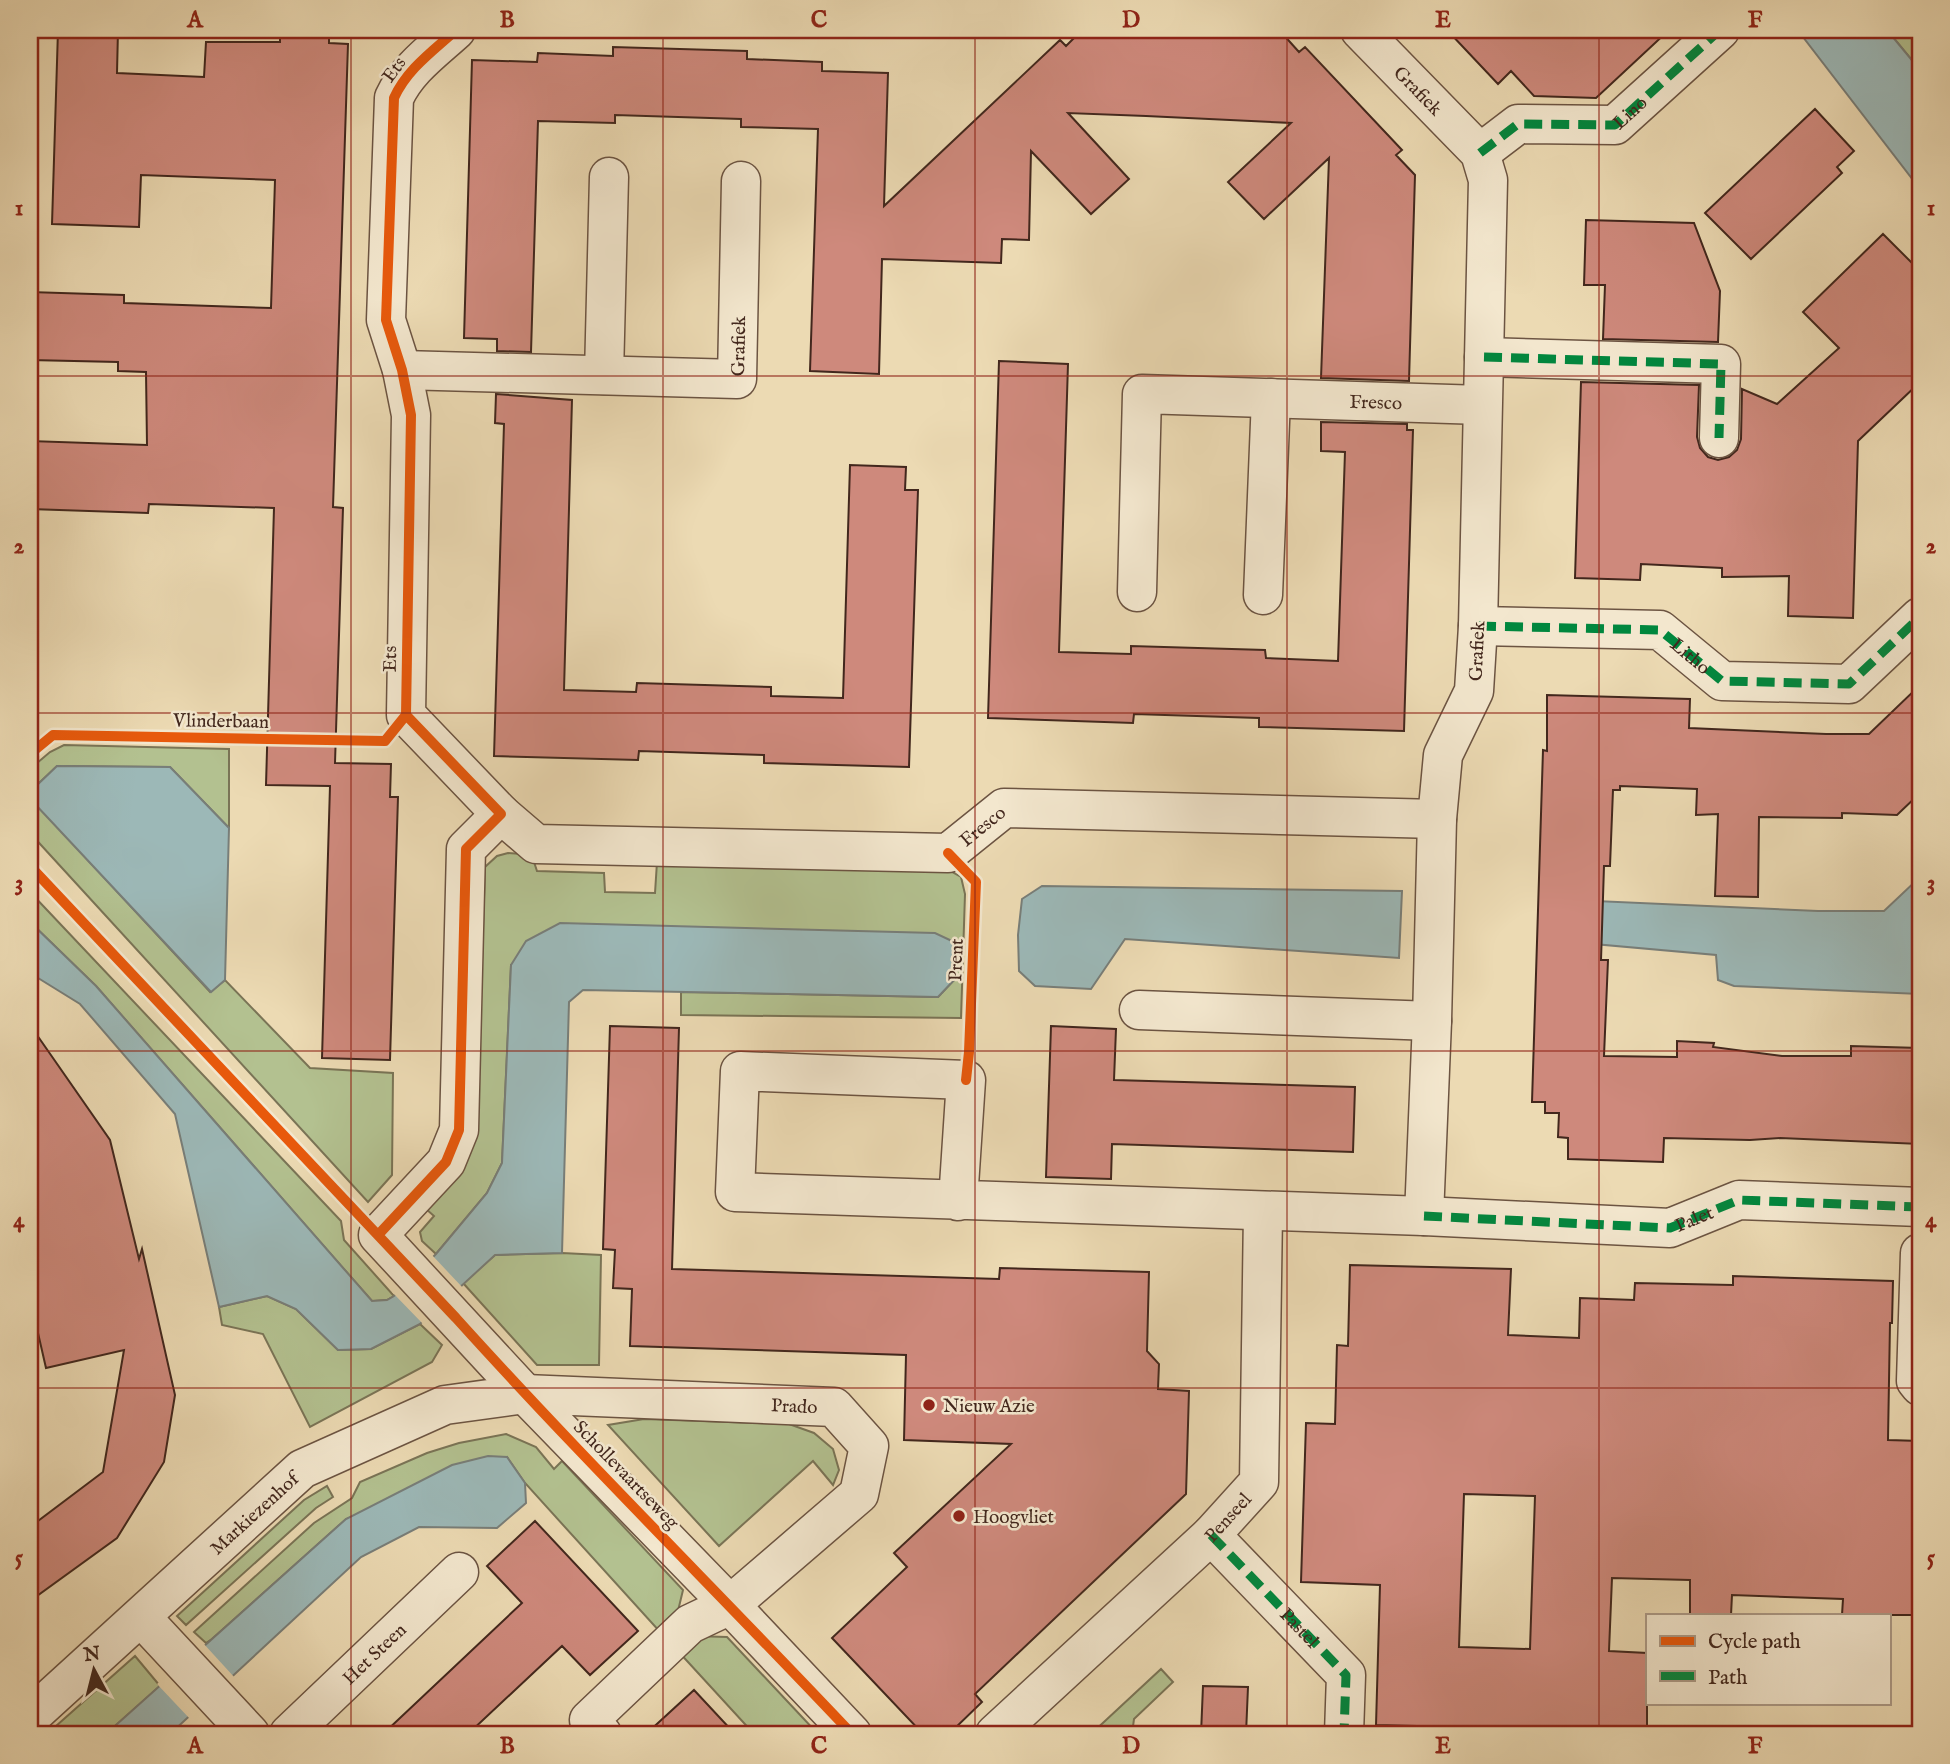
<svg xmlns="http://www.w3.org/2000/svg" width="1950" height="1764" font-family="'IM FELL English',serif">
<rect width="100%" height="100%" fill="#ecdab3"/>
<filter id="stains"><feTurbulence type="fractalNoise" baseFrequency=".00286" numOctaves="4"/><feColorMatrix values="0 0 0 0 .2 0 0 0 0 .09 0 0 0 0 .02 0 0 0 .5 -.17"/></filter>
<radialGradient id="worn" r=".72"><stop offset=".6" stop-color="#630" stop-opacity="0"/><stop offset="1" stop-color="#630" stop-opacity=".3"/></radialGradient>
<path fill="#b3c190" stroke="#7a7456" stroke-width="2" d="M1887 30H1920V70Z
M64 745 229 749V828L170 767 57 766 34 788 35 803 210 992 225 980 310 1068 393 1073 392 1175 368 1202 30 833V769L50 752Z
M508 853 522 854 533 859 537 871 604 873 605 892 655 893 657 862 952 872 961 877 965 894 961 1018 681 1015V992L938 997 954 980V942L511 965 502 1163 487 1193 436 1254 422 1241 420 1232 434 1216 425 1208 477 1118 485 867 497 856Z
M30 892 341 1221 344 1240 394 1296 387 1300 372 1301 96 986 30 922Z
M562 1253 601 1255 599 1365H537L463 1283 495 1255Z
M267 1296 296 1309 338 1350 371 1349 420 1324 442 1345 432 1362 310 1427 263 1334 222 1325 219 1307Z
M644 1419 789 1424 814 1433 833 1449 839 1470 833 1485 813 1461 719 1546 608 1425Z
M506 1434 536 1447 554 1469 562 1461 683 1590 677 1615 661 1633 525 1483 507 1457 346 1519 212 1639 206 1643 194 1632 314 1523 352 1498 360 1482 427 1453 459 1443Z
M327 1486 333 1497 316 1508 186 1625 177 1616 304 1500Z
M693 1636 727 1637 818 1734H754L677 1650Z
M135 1656 160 1686 106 1734H47Z
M1161 1669 1173 1682 1134 1719 1132 1734H1091Z"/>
<path fill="#9cb8b7" stroke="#787e79" stroke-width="2" d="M1800 30H1887L1920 70V189L1803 37Z
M57 766 170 767 229 828 225 980 211 992 34 803V788Z
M1920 877V994L1734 986 1718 980 1716 955 1594 944 1596 901 1818 911H1884Z
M1042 886 1402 891 1399 958 1125 939 1091 989 1035 986 1019 971 1018 935 1022 899Z
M30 922 96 986 372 1301 387 1300 394 1296 436 1254 487 1193 502 1163 511 965 526 941 560 923 935 933 954 942V980L938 997 583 990 569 1002 562 1253 495 1255 420 1324 371 1349 338 1350 296 1309 267 1296 219 1307 175 1114 80 1004 30 973Z
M488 1456 507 1457 525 1483 526 1503 497 1528 419 1527 361 1557 170 1734H106L346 1519 452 1465Z"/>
<path fill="#ecdab3" d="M431 1254 463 1288 424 1325 392 1292Z
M203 1643 235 1678 190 1719 157 1684Z"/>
<path fill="#ce897c" stroke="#42271d" stroke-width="2" fill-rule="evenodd" d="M58 30H118L117 73 204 77 206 42H280V30H329V43L348 44 333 507 343 508 335 763 391 764 390 797H398L390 1060 322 1058 330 786 266 785 274 508 149 504 148 513 30 509V441L147 445 146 372 118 371V362L30 360V292L124 295V303L271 308 275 180 141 175 139 227 52 224Z
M1082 30 1281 32 1299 52 1305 47 1402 150 1396 155 1415 175 1409 381 1321 378 1329 158 1264 219 1228 182 1291 123 1146 116 1068 113 1129 179 1091 214 1031 151 1029 240 1002 239 1001 263 882 259 879 374 810 371 818 129 741 127V119L615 115V123L538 121 531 352 497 351V339L464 338 472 60 537 62 538 53 613 56V47L747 51V59L822 62V71L888 73 884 206 1060 40 1066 46Z
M1447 30H1669L1596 98 1534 96 1511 71 1498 84Z
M1815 109 1854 151 1837 167 1842 173 1751 259 1705 213Z
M1586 220 1694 223 1720 291 1718 342 1603 339 1605 285H1584Z
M1883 234 1920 271V382L1858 441 1853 618 1788 616 1789 576 1722 577V568L1641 564 1640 580 1575 578 1581 382 1699 385 1697 437 1700 448 1708 457 1718 460 1729 457 1737 450 1741 439 1742 389 1777 404 1839 348 1803 312Z
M999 361 1068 364 1059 652 1131 654V646L1265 650 1266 658 1338 661 1345 452 1321 451V422L1407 424V430H1413L1404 731 1259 727V718L1134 714 1133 723 988 718Z
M496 394 572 400 564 690 636 692 637 683 771 687V696L843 698 850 465 906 467 905 490H918L909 767 764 763V755L639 751 638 760 494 756 504 424 495 423Z
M1920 685V793L1897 815 1842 813V818L1759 817 1758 897 1715 896 1718 814 1696 815 1697 789 1620 786V790H1613L1610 866H1604L1601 960H1608L1604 1056 1677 1057V1041L1714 1043 1713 1047 1782 1056H1851V1046L1920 1048V1144L1780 1138 1750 1140 1664 1138 1663 1162 1568 1159V1138L1558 1137 1559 1113H1545V1102H1532L1543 750 1547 751V695L1690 699 1689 728 1826 734H1869Z
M30 1025 110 1140 139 1259 142 1249 175 1395 164 1462 117 1538 30 1601V1527L103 1472 124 1350 46 1368 30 1298Z
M610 1026 679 1028 672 1269 999 1279 1000 1268 1149 1272 1147 1351 1159 1364 1158 1389 1189 1391 1186 1494 975 1694 982 1702 949 1734H923L832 1638 907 1567 894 1553 1011 1444 904 1440 906 1355 630 1346 632 1289 613 1288 615 1250 603 1249Z
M1051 1026 1116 1029 1114 1080 1355 1087 1353 1152 1112 1144 1111 1179 1046 1177Z
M1350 1265 1511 1269 1508 1335 1579 1338 1580 1298 1634 1300 1635 1283 1733 1285V1276L1893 1281 1892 1323H1890L1888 1440 1920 1441V1482H1913L1915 1559H1920V1615H1842L1843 1599 1732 1595 1731 1615H1690V1580L1612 1578 1609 1651 1647 1653V1734H1416V1726L1376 1725 1380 1585 1301 1582 1306 1423 1335 1424 1337 1345 1348 1346ZM1464 1494 1535 1496 1530 1649 1459 1647Z
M535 1521 638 1631 590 1675 562 1646 468 1734H383L522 1603 487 1566Z
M1203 1686 1248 1687 1246 1734H1201Z
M694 1690 735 1734H646Z"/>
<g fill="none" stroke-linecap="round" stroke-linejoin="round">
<defs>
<g id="minor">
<path d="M456 30C433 51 407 69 394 98L386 320 402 370 411 415 406 715 501 814 466 849 459 1130 446 1162 378 1235 525 1394 730 1605 852 1734"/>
<path id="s1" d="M1360 30 1480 153 1488 180 1478 626 1474 691 1443 755 1437 819 1432 1021 1424 1216"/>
<path id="s2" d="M1480 153 1518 124 1615 125 1720 30"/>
<path d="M1484 357 1721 364 1719 438"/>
<path id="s3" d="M402 370 737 379 741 181"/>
<path d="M604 375 609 177"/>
<path id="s4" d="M1137 592 1142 394 1482 405"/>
<path d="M1263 595 1271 398"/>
<path d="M1478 626 1660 630 1722 681 1849 684 1920 617"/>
<path id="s5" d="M501 814 536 844 948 853 1004 808 1437 819"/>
<path d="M1139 1010 1432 1021"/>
<path id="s6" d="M958 1201 966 1080 740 1071 735 1192 1424 1216 1670 1228 1739 1200 1920 1207"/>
<path d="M1920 1253 1916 1381 1920 1386"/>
<path d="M1211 1535 1346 1675 1344 1734"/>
<path d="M141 1617 250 1734"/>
<path id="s7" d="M30 1717 302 1469 445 1405 525 1394 834 1407 869 1446 859 1494 730 1605 690 1624 589 1720 602 1734"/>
<path id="s8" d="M289 1734 459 1572"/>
<path id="s9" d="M995 1734 1211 1535 1259 1482 1263 1212"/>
</g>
</defs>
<use href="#minor" stroke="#6c5442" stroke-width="41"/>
<use href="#minor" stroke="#f3e7ce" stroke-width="38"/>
<g stroke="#00873e" stroke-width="9" stroke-dasharray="18 9" stroke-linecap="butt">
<path d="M1480 153 1518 124 1615 125 1720 30"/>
<path d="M1484 357 1721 364 1719 438"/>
<path id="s10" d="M1478 626 1660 630 1722 681 1849 684 1920 617"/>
<path d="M1424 1216 1670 1228 1739 1200 1920 1207"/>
<path d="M1920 1253 1916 1381 1920 1386"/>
<path id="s11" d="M1211 1535 1346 1675 1344 1734"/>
</g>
<defs>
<path id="cycleway" d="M30 754 53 735 385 741 406 715
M948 853 976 882 969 1052 966 1080
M30 866 456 1318C584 1460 721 1595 852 1734
M378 1235 446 1162 459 1130 466 849 501 814 406 715 411 415 402 370 386 320 394 98C407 69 433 51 456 30"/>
</defs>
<use href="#cycleway" stroke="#f3e7ce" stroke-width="15"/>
<use href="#cycleway" stroke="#e8590c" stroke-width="10"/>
</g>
<path fill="none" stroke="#8f2418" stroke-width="2" stroke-opacity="0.55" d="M351 30V1734M663 30V1734M975 30V1734M1287 30V1734M1599 30V1734M30 376H1920M30 713H1920M30 1051H1920M30 1388H1920"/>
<g fill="#8f2418" stroke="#f3e7ce" stroke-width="2.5">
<circle cx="929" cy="1405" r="7"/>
<circle cx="959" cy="1516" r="7"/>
</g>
<g text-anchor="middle" stroke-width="5" stroke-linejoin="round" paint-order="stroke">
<g font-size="19" fill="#42271d" stroke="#f3e7ce">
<text transform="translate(393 69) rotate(-54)" y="7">Ets</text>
<text dy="7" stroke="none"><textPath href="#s1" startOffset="84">Grafiek</textPath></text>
<text dy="7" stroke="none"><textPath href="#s2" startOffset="164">Lino</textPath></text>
<text dy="7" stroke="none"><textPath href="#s3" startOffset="368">Grafiek</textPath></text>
<text dy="7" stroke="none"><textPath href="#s4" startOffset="432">Fresco</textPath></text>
<text transform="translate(1476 651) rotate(-87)" y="7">Grafiek</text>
<text dy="7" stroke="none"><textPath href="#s10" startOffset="222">Litho</textPath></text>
<text transform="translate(389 659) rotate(-89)" y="7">Ets</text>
<text transform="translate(221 720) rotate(1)" y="7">Vlinderbaan</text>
<text dy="7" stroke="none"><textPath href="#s5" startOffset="502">Fresco</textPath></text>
<text transform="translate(955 960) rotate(-88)" y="7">Prent</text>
<text dy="7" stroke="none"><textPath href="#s6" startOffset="1430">Palet</textPath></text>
<text dy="7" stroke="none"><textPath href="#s7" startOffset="875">Prado</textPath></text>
<text transform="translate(627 1474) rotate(46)" y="7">Schollevaartseweg</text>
<text dy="7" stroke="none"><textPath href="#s7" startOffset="303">Markiezenhof</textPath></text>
<text dy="7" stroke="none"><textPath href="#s9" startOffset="318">Penseel</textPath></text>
<text dy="7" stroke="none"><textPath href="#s11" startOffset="128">Pastel</textPath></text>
<text dy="7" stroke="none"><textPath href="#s8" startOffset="117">Het Steen</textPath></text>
</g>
<g font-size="19" fill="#42271d" stroke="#f3e7ce" text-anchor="start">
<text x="943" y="1412">Nieuw Azie</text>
<text x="973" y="1523">Hoogvliet</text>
</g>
</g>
<rect width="1950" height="1764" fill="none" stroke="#ecdab3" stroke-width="77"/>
<rect x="1646" y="1614" width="245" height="91" fill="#f3e7ce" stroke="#ac9a87" stroke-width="2"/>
<rect x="1660" y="1636" width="35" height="10" fill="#e8590c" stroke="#ac9a87" stroke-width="2"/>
<text x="1708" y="1648" font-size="21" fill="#42271d">Cycle path</text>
<rect x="1660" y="1671" width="35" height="10" fill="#00873e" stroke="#ac9a87" stroke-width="2"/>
<text x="1708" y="1684" font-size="21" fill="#42271d">Path</text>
<g transform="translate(94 1670) rotate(353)" stroke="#f3e7ce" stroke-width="5" paint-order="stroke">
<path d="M0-5L12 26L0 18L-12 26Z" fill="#42271d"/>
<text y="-10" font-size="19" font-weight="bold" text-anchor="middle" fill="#42271d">N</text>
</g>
<rect x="38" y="38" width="1874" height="1688" fill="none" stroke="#8f2418" stroke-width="2.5"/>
<g font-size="23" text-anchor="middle" font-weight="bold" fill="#8f2418">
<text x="195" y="27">A</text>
<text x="507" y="27">B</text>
<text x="819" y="27">C</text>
<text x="1131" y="27">D</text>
<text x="1443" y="27">E</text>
<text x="1755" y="27">F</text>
<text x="19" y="215">1</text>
<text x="1931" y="215">1</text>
<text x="19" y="553">2</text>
<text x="1931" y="553">2</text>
<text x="19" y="890">3</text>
<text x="1931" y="890">3</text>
<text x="19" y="1227">4</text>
<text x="1931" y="1227">4</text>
<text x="19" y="1565">5</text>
<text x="1931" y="1565">5</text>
<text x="195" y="1753">A</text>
<text x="507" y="1753">B</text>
<text x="819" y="1753">C</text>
<text x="1131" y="1753">D</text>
<text x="1443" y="1753">E</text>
<text x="1755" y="1753">F</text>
</g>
<rect width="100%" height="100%" filter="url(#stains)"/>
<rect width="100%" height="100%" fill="url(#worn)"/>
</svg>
